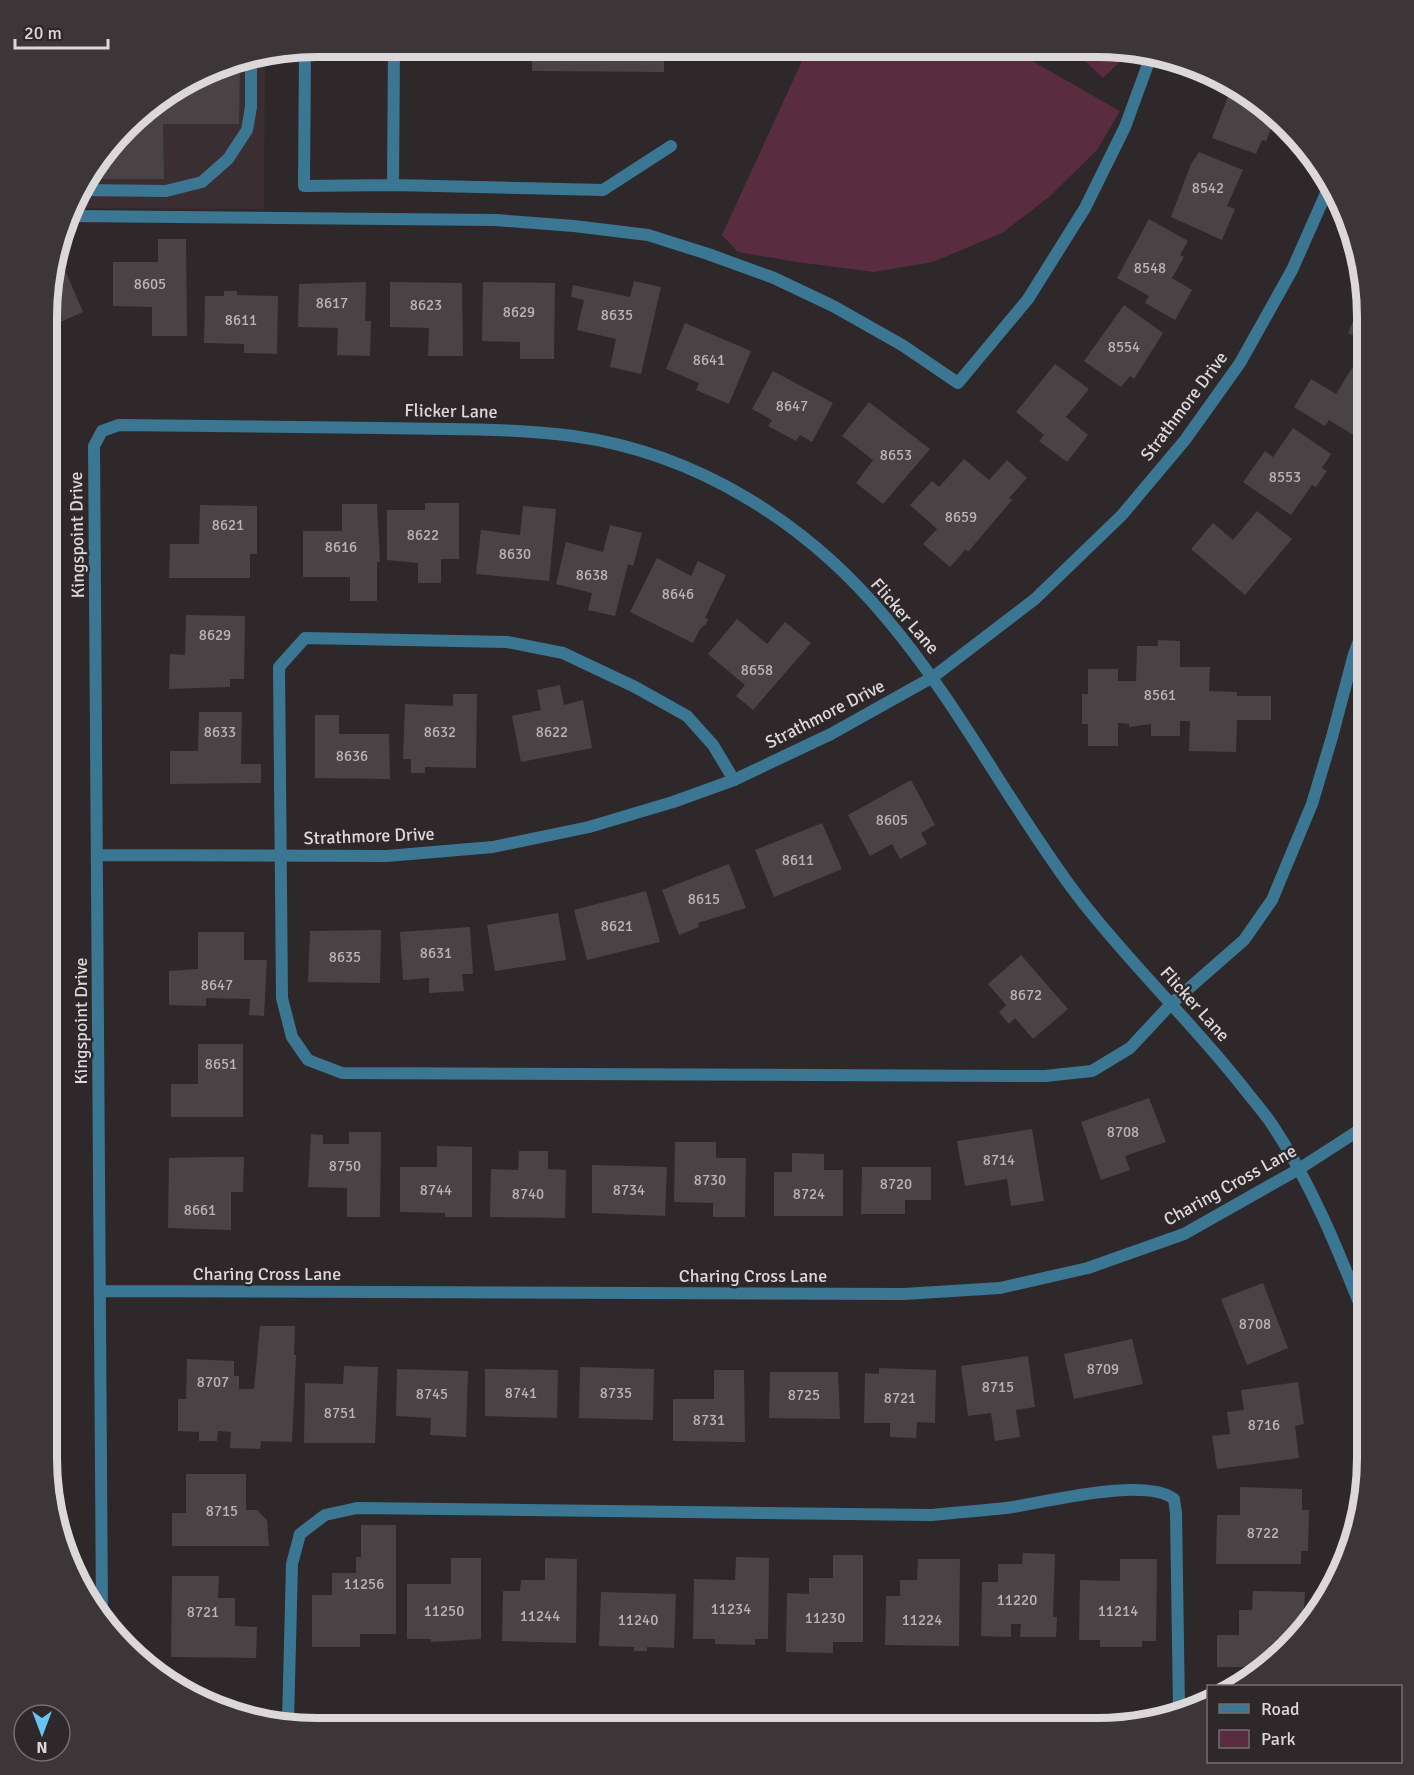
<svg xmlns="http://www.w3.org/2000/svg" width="1414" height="1775" font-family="Signika,sans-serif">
<rect width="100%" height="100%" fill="#2e282a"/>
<path fill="#3b2e33" d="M265 55 264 209 74 208 83 182 139 113 230 61Z"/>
<path fill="#592d3f" d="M808 48 1011 49 1120 111 1097 150 1049 197 1002 233 933 262 874 272 797 262 738 252 722 235Z
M1072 49H1129L1122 60 1103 78Z"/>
<path fill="#4a4346" d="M532 47 664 48V72L532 71Z
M240 59 239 124H163L164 179H85L139 113 148 108H153V105L230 61Z
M1232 86 1248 92 1274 121 1266 141 1262 140 1256 154 1212 138Z
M1199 152 1243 170 1227 206 1235 209 1222 240 1171 217 1191 164Z
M1149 219 1188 241 1180 255 1184 257 1172 278 1192 290 1175 320 1145 303 1149 296 1117 278Z
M158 239H186L187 336H152V307L113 306V262H158Z
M58 254 83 312 52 326 49 318V281Z
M634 281 661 287 641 374 610 367 616 339 577 330 584 300 571 297 573 285 630 297Z
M366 282 365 321H371L370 356 337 355 338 328 298 327 299 284Z
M390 282 462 283 463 356H428L429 328 390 327Z
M483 282 555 283 554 359H520V342L482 341Z
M224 291H237V295L278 296 277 354 244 353V344L204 343 205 296H224Z
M1361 303 1366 306 1367 342 1348 333Z
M1124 305 1163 333 1134 379 1130 376 1121 387 1084 361Z
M685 323 751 351 729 404 696 390 699 383 666 369Z
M1357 360 1367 367V433L1363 441 1329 420 1325 426 1294 407 1311 379 1336 394Z
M1055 364 1089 389 1066 417 1088 435 1067 462 1039 441 1044 435 1016 412Z
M773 371 833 403 812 442 800 435 796 441 768 426 772 420 752 409Z
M869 402 930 449 883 504 856 483 873 460 842 436Z
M1293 428 1331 454 1322 468 1327 471 1316 487 1312 485 1291 515 1243 482 1265 451 1273 457Z
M964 459 989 480 1007 460 1027 478 1009 498 1012 500 968 552 966 549 950 567 923 544 937 529 910 505 932 481 939 487Z
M425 503H459V559H441V583H418V563L387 560V510H425Z
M342 504H377L380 562H377V601H350V577H303V531H342Z
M200 505 257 506V554H250V578H169L170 544H199Z
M523 506 556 509 549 581 476 574 481 530 520 535Z
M1257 511 1292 539 1245 595 1191 549 1213 523 1233 540Z
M610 525 642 533 633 566 628 564 615 616 588 610 592 593 556 584 566 542 603 552Z
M657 558 691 576 698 561 726 575 705 618 708 619 706 624 700 629 693 643 630 612Z
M186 615 245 616 244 679H230V687L169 689 170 654 185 655Z
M737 619 767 644 785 622 811 643 753 710 736 696 745 685 708 654Z
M1158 640 1180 641V667H1210L1209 691 1237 692V696H1271V720H1237L1236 752 1189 751 1190 721H1180V736H1151V724L1129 727V724L1118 723V746H1088V724H1082V694H1088V669H1118V681H1136L1137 646H1158Z
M560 685 564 705 583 700 592 748 521 762 512 716 541 710 537 690Z
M453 694H477L476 768 425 767V773H411V759H403L405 704 453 706Z
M199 712H242L241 764H261V783L170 784V751H198Z
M315 715H339V734H389L390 779 315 778Z
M911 780 935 825 921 833 927 844 900 859 892 844 870 856 848 815Z
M822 823 842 869 774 897 755 850Z
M729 864 746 908 698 923 699 927 679 935 662 890Z
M646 891 660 942 587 960 574 910Z
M558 913 566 960 495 971 487 925Z
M470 927 473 974H462L464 991 429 993V978L403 980 400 932Z
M381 930 380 983 308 982 310 931Z
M198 932H244V960H267L264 1016 249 1015 250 999 206 998V1006L169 1005V971L198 969Z
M1021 955 1068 1009 1033 1039 1015 1018 1009 1024 999 1012 1006 1005 988 984Z
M198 1044H243V1117H171V1084H198Z
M1149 1098 1166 1142 1125 1156 1130 1170 1101 1180 1081 1122Z
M1032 1129 1044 1201 1011 1206 1007 1179 965 1186 957 1141Z
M349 1132H381L380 1217H347V1188L308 1187 311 1134 323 1135V1144H349Z
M675 1142H716V1158H746L745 1217H713V1203L674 1202Z
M437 1146 472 1147V1217H445V1213L400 1212V1167H437Z
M519 1151H548V1169L566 1170 565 1218 490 1217 491 1169 518 1170Z
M792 1153 824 1154V1170H843V1216H774V1172H792Z
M212 1157H244L243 1192H231V1230L168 1228 169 1158Z
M592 1165 667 1167 665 1216 592 1213Z
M862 1167H931V1200H905V1214H861Z
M1263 1283 1288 1348 1247 1365 1221 1299Z
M260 1326H295L294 1355H296L292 1442 261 1441 260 1449 230 1448 231 1432 218 1431 217 1441H199V1432L178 1431V1399H186L187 1359 234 1361V1376H239V1389H254Z
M1132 1339 1143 1384 1074 1399 1064 1354Z
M1028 1356 1035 1407 1016 1410 1020 1437 995 1441 991 1413 968 1416 961 1366Z
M344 1366 378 1367 375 1443H304L305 1383 343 1384Z
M580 1367 654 1369 653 1420 579 1418Z
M879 1368 936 1370 935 1423 917 1422 916 1438 890 1437V1423H864L865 1373 879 1374Z
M397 1369 468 1371 466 1437 430 1435 431 1418 396 1416Z
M485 1369 558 1370 557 1418 485 1416Z
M714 1370H744L745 1442 673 1441V1399H714Z
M770 1372H838L840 1419 769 1418Z
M1298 1382 1304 1424 1295 1426 1299 1458 1217 1469 1212 1436 1230 1434 1227 1412 1244 1410 1241 1390Z
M186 1474H246V1510H257L267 1520 269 1546H172V1513H186Z
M1240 1487 1302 1489V1510H1309L1308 1551H1301V1564H1216L1217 1515H1240Z
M361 1525H396V1634H360V1647H312V1595H332V1573H356V1557H361Z
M1023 1553 1055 1554 1053 1617H1057L1056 1637H1020L1021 1624H1011V1637L981 1636 982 1582H998V1564H1022Z
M833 1555H863V1642H833V1653L786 1652 787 1593 809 1594V1578H833Z
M736 1557 769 1558 768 1639H755V1645L715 1644V1639H693L694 1579 735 1580Z
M451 1558H481V1639L431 1642V1639H407V1584H451Z
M545 1558 577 1559 576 1643 502 1641 503 1591H520L521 1580H545Z
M918 1559H960L959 1646 885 1645 886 1596H900V1580H917Z
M1120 1559H1157L1156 1641H1142V1647H1100V1640H1079L1080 1580 1120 1581Z
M172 1576H219L218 1598H235V1626L257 1627 256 1658 171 1657Z
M1253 1591 1305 1592 1304 1609H1308L1307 1622 1259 1667H1217V1635H1239V1610H1252Z
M601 1592 676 1594 674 1648 647 1647V1651H634V1647L599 1646Z"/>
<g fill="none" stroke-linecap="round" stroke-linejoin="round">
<path stroke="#3b7793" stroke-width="12" d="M305 49 304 186 393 185 394 47
M393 185 603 190 671 146
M80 190 166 191 202 182 228 159 247 130 251 107V57
M71 216 495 220 574 226 648 235 708 254 774 278 833 306 902 345 958 383 1028 299 1085 208 1125 127 1151 56
M734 780 713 745 687 716 635 687 563 653 507 642 305 638 279 667 282 998 292 1037 308 1060 342 1073 1045 1076 1092 1071 1130 1048 1171 1004 1244 940 1272 900 1312 804 1332 737 1354 654 1367 620
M288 1722 292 1564 300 1534 325 1515 357 1508 932 1515C956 1512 981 1511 1006 1508 1043 1503 1144 1476 1174 1499L1176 1513 1179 1708"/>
<path stroke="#3b7793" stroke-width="12" d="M98 855 387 856 493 847 589 827 673 802 734 780 831 734 933 677 1035 599 1122 515 1185 440 1240 363 1292 270 1331 182
M100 1291 904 1294 1000 1288 1088 1268 1184 1234 1299 1169 1367 1125
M102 1614 94 446 102 431 119 425C206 426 293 427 380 428 444 429 509 428 573 436 697 453 807 523 886 618 959 704 1009 805 1077 895 1128 962 1190 1020 1242 1086 1252 1099 1264 1112 1273 1126 1312 1185 1338 1250 1364 1315L1367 1330
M267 1722 1045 1728"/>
</g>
<g text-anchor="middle" stroke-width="5" stroke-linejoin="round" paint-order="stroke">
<g font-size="15" fill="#b8b3b4">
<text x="1208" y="193">8542</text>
<text x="1150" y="273">8548</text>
<text x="150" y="289">8605</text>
<text x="332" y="308">8617</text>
<text x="426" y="310">8623</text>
<text x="519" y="317">8629</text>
<text x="617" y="320">8635</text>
<text x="241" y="325">8611</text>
<text x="1124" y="352">8554</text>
<text x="709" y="365">8641</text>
<text x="792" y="411">8647</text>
<text x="896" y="460">8653</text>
<text x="1285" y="482">8553</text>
<text x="961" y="522">8659</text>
<text x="228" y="530">8621</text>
<text x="423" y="540">8622</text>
<text x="341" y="552">8616</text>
<text x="515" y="559">8630</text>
<text x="592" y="580">8638</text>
<text x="678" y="599">8646</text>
<text x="215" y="640">8629</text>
<text x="757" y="675">8658</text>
<text x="1160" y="700">8561</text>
<text x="220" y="737">8633</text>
<text x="440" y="737">8632</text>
<text x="552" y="737">8622</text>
<text x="352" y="761">8636</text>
<text x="892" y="825">8605</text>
<text x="798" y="865">8611</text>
<text x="704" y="904">8615</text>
<text x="617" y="931">8621</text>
<text x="436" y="958">8631</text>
<text x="345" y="962">8635</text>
<text x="217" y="990">8647</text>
<text x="1026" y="1000">8672</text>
<text x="221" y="1069">8651</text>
<text x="1123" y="1137">8708</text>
<text x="999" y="1165">8714</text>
<text x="345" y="1171">8750</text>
<text x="710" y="1185">8730</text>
<text x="896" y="1189">8720</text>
<text x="436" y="1195">8744</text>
<text x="629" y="1195">8734</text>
<text x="528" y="1199">8740</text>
<text x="809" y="1199">8724</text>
<text x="200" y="1215">8661</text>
<text x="1255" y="1329">8708</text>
<text x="1103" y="1374">8709</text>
<text x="213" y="1387">8707</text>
<text x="998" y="1392">8715</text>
<text x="521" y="1398">8741</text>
<text x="616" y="1398">8735</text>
<text x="432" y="1399">8745</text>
<text x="804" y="1400">8725</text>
<text x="900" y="1403">8721</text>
<text x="340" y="1418">8751</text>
<text x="709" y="1425">8731</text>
<text x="1264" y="1430">8716</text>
<text x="222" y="1516">8715</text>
<text x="1263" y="1538">8722</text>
<text x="364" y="1589">11256</text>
<text x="1017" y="1605">11220</text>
<text x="731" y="1614">11234</text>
<text x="444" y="1616">11250</text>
<text x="1118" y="1616">11214</text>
<text x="203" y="1617">8721</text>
<text x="540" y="1621">11244</text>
<text x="825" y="1623">11230</text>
<text x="638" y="1625">11240</text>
<text x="922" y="1625">11224</text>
</g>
<g font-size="18" fill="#dcd8d9" stroke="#2e282a">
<text transform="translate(1184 406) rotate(-53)" y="6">Strathmore Drive</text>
<text transform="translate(451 411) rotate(1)" y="6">Flicker Lane</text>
<text transform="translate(77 535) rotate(-91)" y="6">Kingspoint Drive</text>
<text transform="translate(905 616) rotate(49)" y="6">Flicker Lane</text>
<text transform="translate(825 714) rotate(-27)" y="6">Strathmore Drive</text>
<text transform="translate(369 836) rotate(-2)" y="6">Strathmore Drive</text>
<text transform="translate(1195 1004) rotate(48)" y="6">Flicker Lane</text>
<text transform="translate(81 1021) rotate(-90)" y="6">Kingspoint Drive</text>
<text transform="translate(1230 1185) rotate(-29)" y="6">Charing Cross Lane</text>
<text x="267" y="1280">Charing Cross Lane</text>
<text x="753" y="1282">Charing Cross Lane</text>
</g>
</g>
<path d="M0 0H1414V1775H0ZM317 57H1097A260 260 0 0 1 1357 317V1458A260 260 0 0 1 1097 1718H317A260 260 0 0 1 57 1458V317A260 260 0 0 1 317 57Z" fill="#3c3638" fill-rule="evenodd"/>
<path fill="none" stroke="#dcd8d9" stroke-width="8" d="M317 57H1097A260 260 0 0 1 1357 317V1458A260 260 0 0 1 1097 1718H317A260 260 0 0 1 57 1458V317A260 260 0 0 1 317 57Z"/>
<rect x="1207" y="1685" width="195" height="78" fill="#2e282a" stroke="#746e70" stroke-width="1.5"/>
<rect x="1219" y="1704" width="30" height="9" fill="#3b7793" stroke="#746e70" stroke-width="1.5"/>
<text x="1261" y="1715" font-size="18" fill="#dcd8d9">Road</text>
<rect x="1219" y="1730" width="30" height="18" fill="#592d3f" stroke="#746e70" stroke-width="1.5"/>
<text x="1261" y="1745" font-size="18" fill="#dcd8d9">Park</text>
<g transform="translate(42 1733) rotate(180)"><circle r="28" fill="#2e282a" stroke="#746e70" stroke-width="1.5"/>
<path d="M0-4.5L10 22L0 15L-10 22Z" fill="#68c4f0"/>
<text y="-9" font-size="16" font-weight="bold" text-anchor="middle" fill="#dcd8d9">N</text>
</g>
<path d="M15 39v9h93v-9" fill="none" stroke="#dcd8d9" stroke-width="3"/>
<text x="24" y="39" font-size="18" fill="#dcd8d9" stroke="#2e282a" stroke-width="4.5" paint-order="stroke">20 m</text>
</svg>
